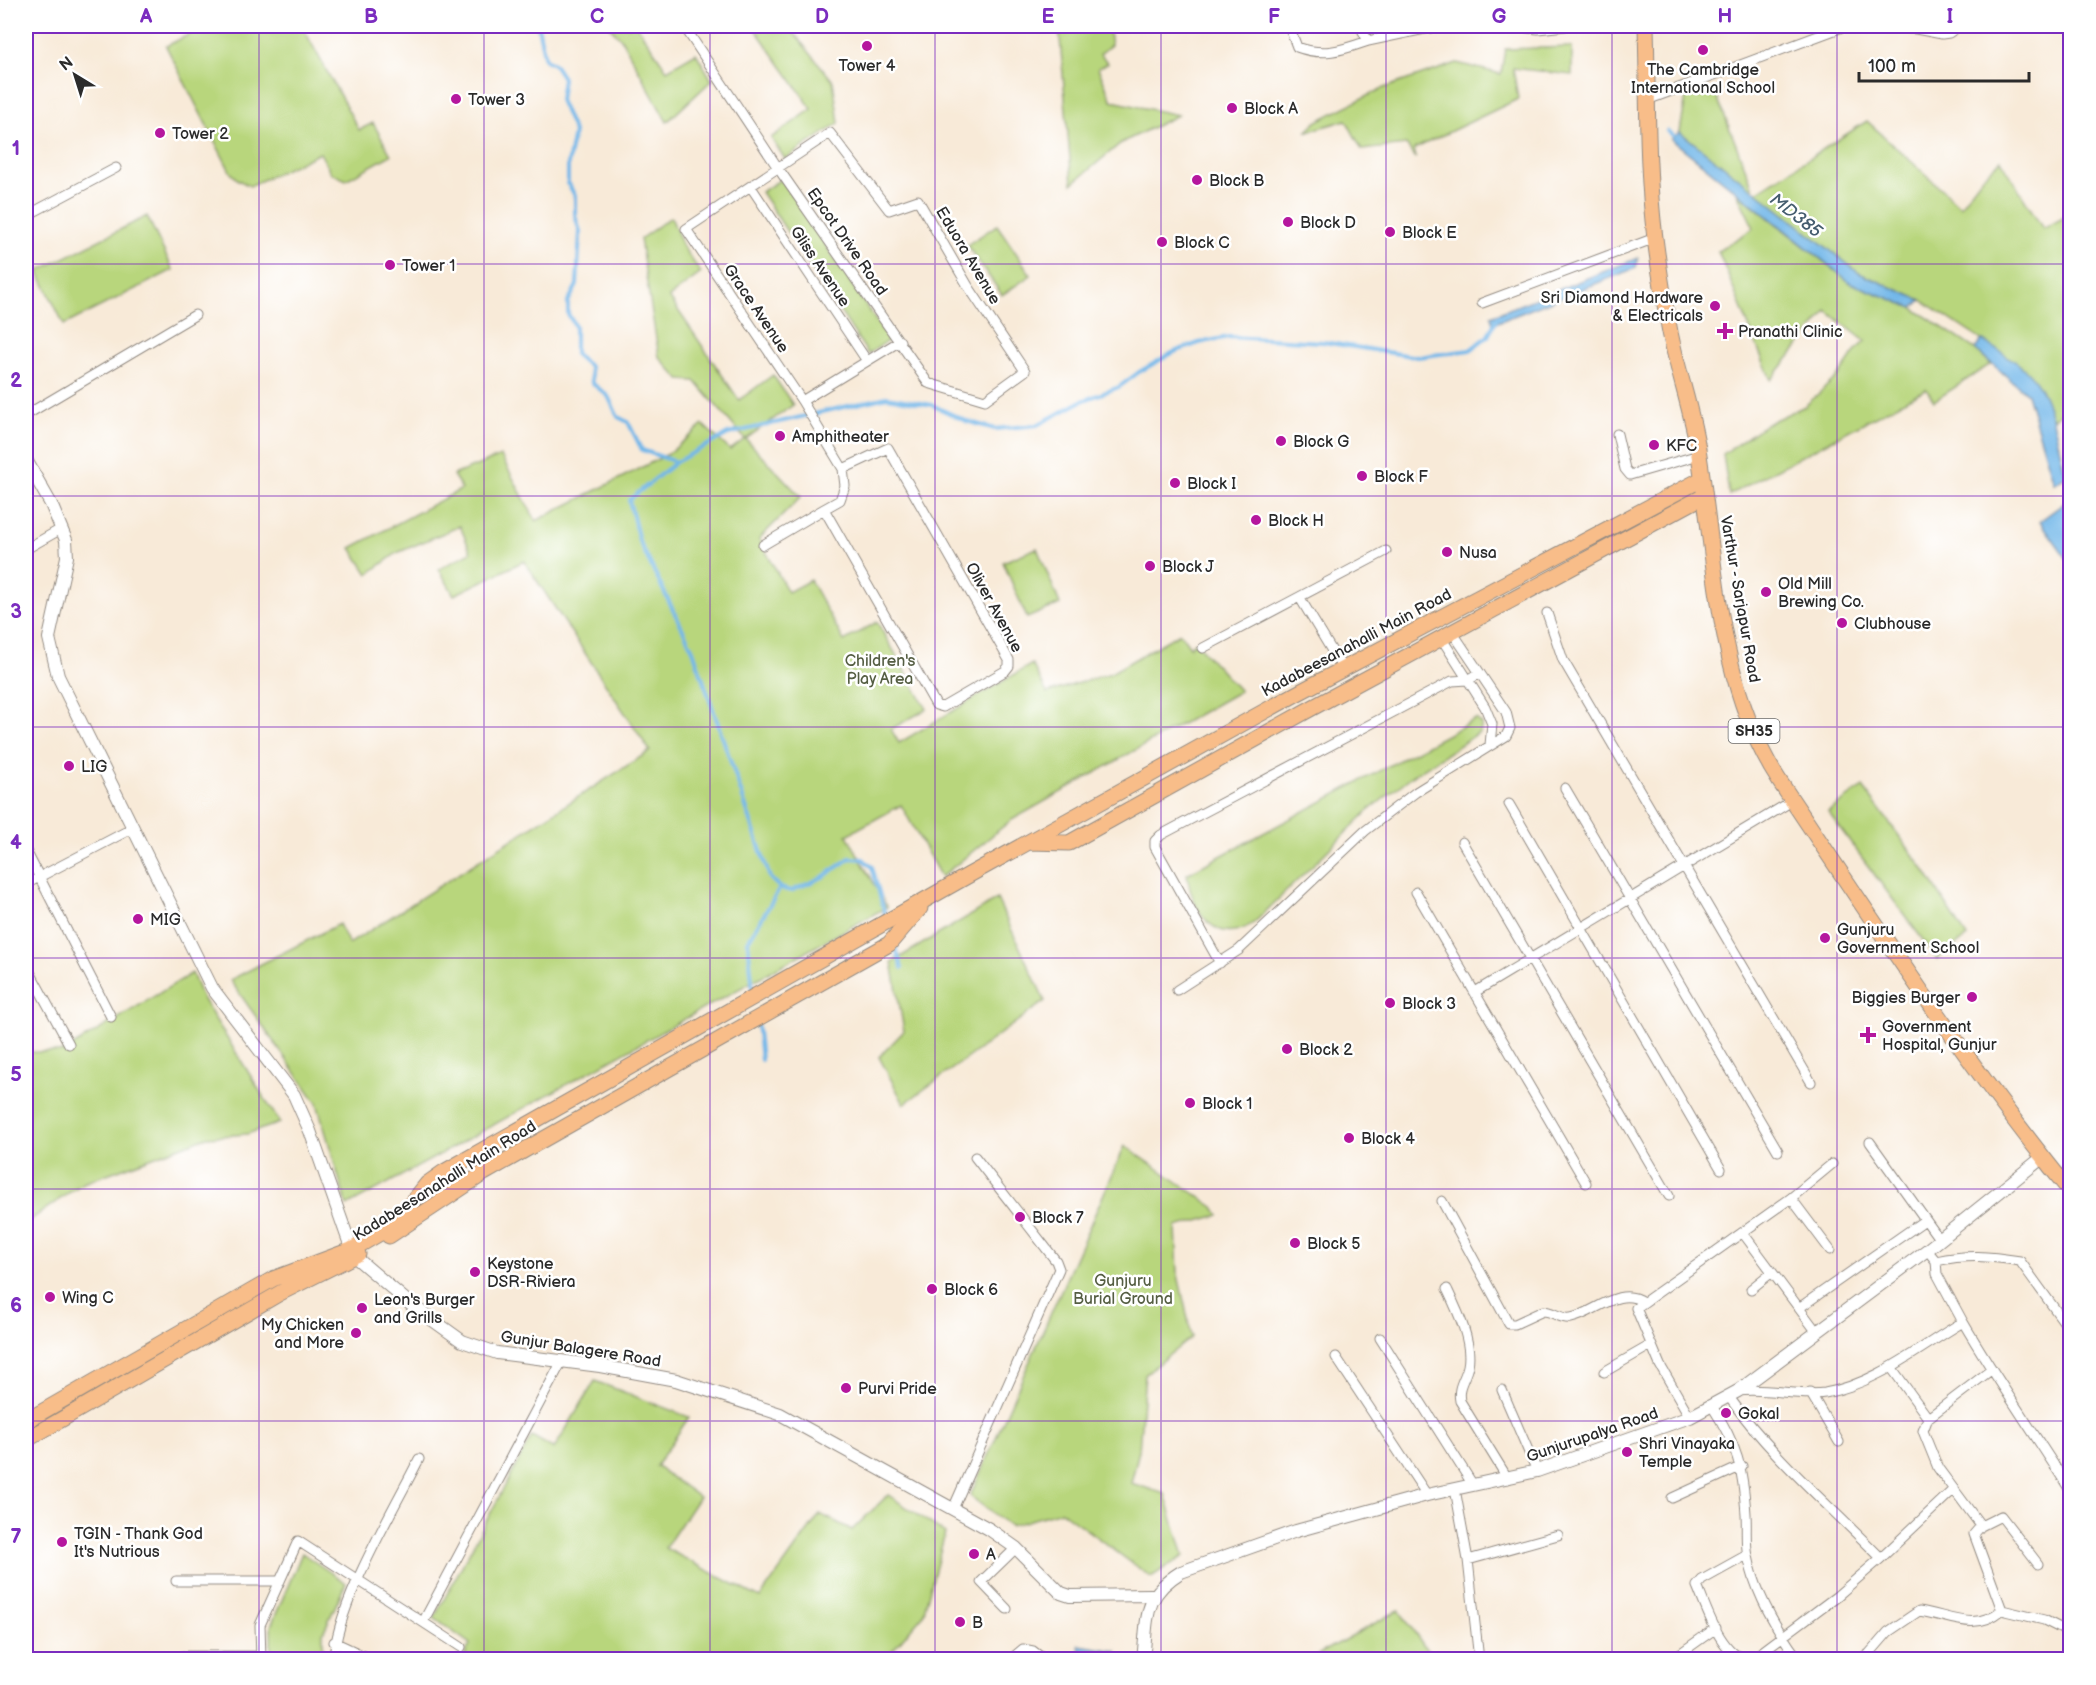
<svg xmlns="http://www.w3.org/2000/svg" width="2096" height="1685" font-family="'Balsamiq Sans',sans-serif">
<rect width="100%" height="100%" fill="#fff"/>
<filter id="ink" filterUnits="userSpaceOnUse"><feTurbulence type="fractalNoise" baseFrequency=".0167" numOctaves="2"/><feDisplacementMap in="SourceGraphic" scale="12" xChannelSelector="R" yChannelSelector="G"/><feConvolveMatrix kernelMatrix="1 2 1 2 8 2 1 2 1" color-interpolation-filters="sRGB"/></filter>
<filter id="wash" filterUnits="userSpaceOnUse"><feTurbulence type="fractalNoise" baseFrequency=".008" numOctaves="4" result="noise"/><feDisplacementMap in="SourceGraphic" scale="24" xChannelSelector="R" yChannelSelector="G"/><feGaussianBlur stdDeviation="1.35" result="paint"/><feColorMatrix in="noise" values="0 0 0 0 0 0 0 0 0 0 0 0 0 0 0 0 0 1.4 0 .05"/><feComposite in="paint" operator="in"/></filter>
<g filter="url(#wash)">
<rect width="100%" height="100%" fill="#f8ead8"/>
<path fill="#b8d67c" stroke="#728054" stroke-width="1.5" d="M206 26H302L359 130 373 123 391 155 346 180 331 173 320 153 250 186 238 180 231 173 166 46Z
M609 26H637L667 70 696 53 712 80 667 122 622 40Z
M753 26H788L833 81 839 123 785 159 771 138 812 109Z
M1059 26H1108L1111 45 1100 54 1108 63 1098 68 1112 101 1178 115 1121 143 1072 184Z
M1572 47V75L1513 68 1518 99 1414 149 1416 158 1406 145 1362 150 1346 120 1306 132 1317 121 1381 89 1457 63 1501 74 1505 49Z
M1716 94 1755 193 1867 121 1960 206 1982 177 2001 160 2043 229 2070 214V407L2051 420 2045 400 2025 369 1921 300 1859 273 1680 132 1686 97Z
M781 179 889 340 868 354 761 192Z
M1737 193 1851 283 1913 308 1975 349 1991 364 1934 401 1926 389 1729 495 1723 454 1766 424 1805 406 1840 374 1857 349 1865 341 1827 311 1771 380 1718 251 1754 228Z
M147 216 173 270 64 325 38 271Z
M671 217 683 247 701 273 669 297 739 400 773 375 793 405 746 439 801 497 759 539 788 592 810 580 844 641 877 622 927 709 891 729 899 743 1032 664 1047 693 1111 673 1180 633 1190 647 1195 642 1240 691 1010 821 941 877 901 805 847 835 887 907 347 1206 317 1103 230 980 339 924 349 944 650 751 524 561 454 595 439 569 471 552 460 526 397 553 368 574 351 548 462 489 453 475 501 456 536 521 668 454 703 425 730 450 745 439 695 381 680 380 659 357 640 239Z
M997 225 1031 275 1002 295 967 245Z
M1037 548 1060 604 1027 618 1003 562Z
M1476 719 1482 724 1480 732 1412 776 1368 811 1255 922C1215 950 1192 910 1187 874Z
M1863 787 1925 871 1967 937 1937 959 1828 812Z
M997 899 1045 1001 904 1104 879 1057 904 1031 892 962Z
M192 973 202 998 280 1123 247 1134 207 1137 83 1183 26 1223V1052H63Z
M1125 1146 1214 1207 1219 1215 1176 1227 1178 1275 1192 1337 1145 1374 1139 1451 1131 1483 1165 1494 1184 1556 1151 1577 1061 1511 1010 1526 970 1496Z
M595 1381 689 1417 656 1466 699 1497 665 1548 760 1598 820 1514 852 1530 888 1495 945 1533 923 1615 885 1659H463L470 1644 434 1618 532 1436 554 1449Z
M302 1553 346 1583 323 1633V1659H271V1626Z
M1399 1610 1433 1659H1310Z"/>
<path fill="#72b7e9" stroke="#4e718a" stroke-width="1.5" d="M1680 132 1859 273 1921 300 1913 308 1851 283 1671 139Z
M1638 258 1636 268 1493 324 1491 316Z
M1982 340C2000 352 2024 364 2037 383 2054 408 2058 447 2066 476L2054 483 2027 394 1975 349Z
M2067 501 2070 505V563L2040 521Z
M1079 1645 1117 1651 1115 1659H1081Z"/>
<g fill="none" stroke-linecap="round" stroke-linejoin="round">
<path stroke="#72b7e9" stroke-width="4" d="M538 26 545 60 554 64 563 78 560 100 574 132 568 164V183L575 196V215L580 232 577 285 568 302V314L575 326V354L590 367 592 383 608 396 618 417 628 422 642 450 676 462 728 434 887 397 932 405 966 421 995 429 1037 425 1082 401 1119 387 1139 372 1174 352 1199 343 1229 337 1323 342 1418 357 1470 350 1488 336 1496 320
M1667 131 1678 139
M676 462 629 500 639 541 693 650 770 878 780 888 791 891 823 877 850 858 863 859 872 867 886 918
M894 943 902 968
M753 991 748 941 780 888
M757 1022 761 1060"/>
</g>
</g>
<g filter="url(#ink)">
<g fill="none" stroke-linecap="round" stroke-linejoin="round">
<defs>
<path id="minor" d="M684 26 778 168 928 383 985 400 1025 371 968 286 918 200 889 210 830 133 686 229 802 401 843 469 845 486 840 500 824 509 936 705 943 707 1005 671 1009 666V660L888 448 843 469
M1289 26 1297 47C1324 57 1342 50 1368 41
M1360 26 1368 41 1439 26
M1510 26 1538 29 1565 26
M1857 26 1916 29 1942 34 1949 33 1959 26
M1647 100 1845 26
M751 187 867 361
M26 216 116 168
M1482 303 1655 238
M802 401 900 341
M26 415 195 315
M1617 434 1625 469 1630 475 1699 455
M763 545 824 509
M26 549 61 529
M1300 598 1343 669
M1547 613 1563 660 1811 1082
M1442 639 1485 707 1492 724 1490 745
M1203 648 1386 551
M1565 788 1778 1151
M1509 804 1721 1169
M1462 842 1669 1196
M26 851 111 1017
M26 884 133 828
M1416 892 1586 1183
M1220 963 1155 847V841L1161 835 1452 681 1468 680 1480 673
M26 965 69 1044
M1177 990 1239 950 1365 831 1416 792 1506 736 1510 728 1506 712 1453 633
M1475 992 1792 801
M1870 1142 1940 1240
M1791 1198 1830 1250
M1442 1201 1509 1324H1515L1543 1311C1553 1311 1561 1320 1571 1318 1594 1314 1619 1285 1643 1302
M1743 1233 1816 1331
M1927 1250 1936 1261C1968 1254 1988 1256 2020 1261L2070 1330
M1936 1261 1937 1274 1963 1322
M1447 1289C1457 1310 1473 1342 1468 1366 1465 1380 1457 1386 1460 1401L1508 1479
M1751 1289 1772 1272
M1799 1308 1925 1220
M1380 1338 1473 1485
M1336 1357 1427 1495
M1891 1367 1928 1418
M1604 1372 1651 1345
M1502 1390 1537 1471
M1738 1391C1767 1387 1797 1397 1825 1393 1876 1384 1920 1347 1963 1322 1996 1379 2035 1434 2070 1490
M1810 1392 1839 1442
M1729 1397C1771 1456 1830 1506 1881 1558L1954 1489
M1712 1406C1737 1445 1743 1468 1746 1514 1747 1528 1745 1543 1748 1556 1755 1593 1777 1630 1799 1660
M1690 1417 1660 1365 1636 1308 1791 1198 1832 1164
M1455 1489 1468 1560 1479 1660
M1672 1498 1742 1466
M953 1509 1059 1269 1056 1261 975 1157
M1981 1526 2001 1516 2038 1564
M1468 1560 1558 1535
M176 1581H280
M1007 1609 981 1582 1016 1548
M2002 1610 2044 1620 2070 1633
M423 1622 562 1361
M334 1642 373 1660
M182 1656H261
M261 1660 260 1625 298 1541 461 1647
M334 1660C335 1607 394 1509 419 1459
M1010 1660 1023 1649 1033 1651 1045 1660
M1671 1660 1716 1628
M1747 1660C1720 1654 1707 1609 1697 1586L1702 1580 1747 1555
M1751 1660 1837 1596 1881 1558
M1861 1660 1869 1654 1888 1632 1919 1611C1949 1615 1974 1633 2002 1610L1974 1534 1981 1526 1938 1468 1923 1431 1928 1418 1991 1370"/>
<path id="tertiary" d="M26 460 51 504 66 540 67 557 49 638 58 676 212 988 294 1095 310 1131 354 1256 409 1303 462 1341 497 1353 600 1366 676 1380 780 1414 989 1529 1016 1548 1061 1593 1070 1596 1152 1595
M1143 1660C1148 1618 1142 1596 1181 1572L1296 1531 1427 1495 1537 1471 1690 1417 1738 1391 1927 1250 2043 1157"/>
<path id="primary" d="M1646 26C1648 96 1646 168 1655 238 1659 269 1664 301 1670 332 1678 373 1693 414 1699 455 1716 564 1718 688 1780 782 1873 921 1965 1062 2070 1191
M1029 842 1069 843 1310 709 1704 496
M389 1236 484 1173 889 944 920 908
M26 1421 273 1279 351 1250 382 1232 407 1209 427 1184 444 1172 969 875 1296 694 1702 479
M26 1440 280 1293 358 1254"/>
</defs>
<use href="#minor" stroke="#928a82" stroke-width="11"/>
<use href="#tertiary" stroke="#928a82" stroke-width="14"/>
<use href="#primary" stroke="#928a82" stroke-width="17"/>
<use href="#minor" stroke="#fff" stroke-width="9"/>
<use href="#tertiary" stroke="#fff" stroke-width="12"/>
<use href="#primary" stroke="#f8bd89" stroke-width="15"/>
</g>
</g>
<path fill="none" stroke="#7b2cbf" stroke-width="1.5" stroke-opacity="0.55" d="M259 26V1660M484 26V1660M710 26V1660M935 26V1660M1161 26V1660M1386 26V1660M1612 26V1660M1837 26V1660M26 264H2070M26 496H2070M26 727H2070M26 958H2070M26 1189H2070M26 1421H2070"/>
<g fill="#b5179e" stroke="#fff" stroke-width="2">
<circle cx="867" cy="46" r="6"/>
<circle cx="1703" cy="50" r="6"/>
<circle cx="456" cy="99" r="6"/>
<circle cx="1232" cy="108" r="6"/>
<circle cx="160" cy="133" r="6"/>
<circle cx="1197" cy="180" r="6"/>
<circle cx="1288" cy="222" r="6"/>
<circle cx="1390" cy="232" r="6"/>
<circle cx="1162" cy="242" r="6"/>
<circle cx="390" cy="265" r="6"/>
<circle cx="1715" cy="306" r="6"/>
<path d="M1722 322h6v6h6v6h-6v6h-6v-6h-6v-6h6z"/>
<circle cx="780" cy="436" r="6"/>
<circle cx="1281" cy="441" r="6"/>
<circle cx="1654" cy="445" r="6"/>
<circle cx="1362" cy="476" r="6"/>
<circle cx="1175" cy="483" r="6"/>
<circle cx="1256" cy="520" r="6"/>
<circle cx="1447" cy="552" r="6"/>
<circle cx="1150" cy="566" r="6"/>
<circle cx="1766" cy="592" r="6"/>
<circle cx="1842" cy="623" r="6"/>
<circle cx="69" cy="766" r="6"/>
<circle cx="138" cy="919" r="6"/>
<circle cx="1825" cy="938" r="6"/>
<circle cx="1972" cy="997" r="6"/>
<circle cx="1390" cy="1003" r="6"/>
<path d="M1865 1026h6v6h6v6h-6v6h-6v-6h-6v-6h6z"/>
<circle cx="1287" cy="1049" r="6"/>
<circle cx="1190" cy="1103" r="6"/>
<circle cx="1349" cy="1138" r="6"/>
<circle cx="1020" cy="1217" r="6"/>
<circle cx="1295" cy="1243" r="6"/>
<circle cx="475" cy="1272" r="6"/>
<circle cx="932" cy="1289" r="6"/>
<circle cx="50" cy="1297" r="6"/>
<circle cx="362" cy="1308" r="6"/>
<circle cx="356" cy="1333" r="6"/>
<circle cx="846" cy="1388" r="6"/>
<circle cx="1726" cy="1413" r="6"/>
<circle cx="1627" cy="1452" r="6"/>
<circle cx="62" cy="1542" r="6"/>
<circle cx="974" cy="1554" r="6"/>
<circle cx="960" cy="1622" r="6"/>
</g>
<g text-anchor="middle" stroke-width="5" stroke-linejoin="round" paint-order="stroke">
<rect fill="#fff" stroke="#6b6b6b" stroke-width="1.5" x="1728.5" y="719" width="51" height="24" rx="4.5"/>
<g font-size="15" font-weight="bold" fill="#2b2b2b">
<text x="1754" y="736">SH35</text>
</g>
<g font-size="16" fill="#2b2b2b" stroke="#fff" text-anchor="start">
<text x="867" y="71" text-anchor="middle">Tower 4</text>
<text x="1703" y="75" text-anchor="middle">The Cambridge<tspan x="1703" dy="18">International School</tspan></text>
<text x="468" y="105">Tower 3</text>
<text x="1244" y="114">Block A</text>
<text x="172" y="139">Tower 2</text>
<text x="1209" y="186">Block B</text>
<text x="1300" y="228">Block D</text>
<text x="1402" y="238">Block E</text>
<text x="1174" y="248">Block C</text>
<text x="402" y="271">Tower 1</text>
<text x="1703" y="303" text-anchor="end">Sri Diamond Hardware<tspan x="1703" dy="18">&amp; Electricals</tspan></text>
<text x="1738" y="337">Pranathi Clinic</text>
<text x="792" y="442">Amphitheater</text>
<text x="1293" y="447">Block G</text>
<text x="1666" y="451">KFC</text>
<text x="1374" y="482">Block F</text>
<text x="1187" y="489">Block I</text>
<text x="1268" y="526">Block H</text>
<text x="1459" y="558">Nusa</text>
<text x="1162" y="572">Block J</text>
<text x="1778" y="589">Old Mill<tspan x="1778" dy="18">Brewing Co.</tspan></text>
<text x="1854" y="629">Clubhouse</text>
<text x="81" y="772">LIG</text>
<text x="150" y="925">MIG</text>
<text x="1837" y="935">Gunjuru<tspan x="1837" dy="18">Government School</tspan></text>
<text x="1960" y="1003" text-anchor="end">Biggies Burger</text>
<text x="1402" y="1009">Block 3</text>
<text x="1882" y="1032">Government<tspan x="1882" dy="18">Hospital, Gunjur</tspan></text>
<text x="1299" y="1055">Block 2</text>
<text x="1202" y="1109">Block 1</text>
<text x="1361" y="1144">Block 4</text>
<text x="1032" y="1223">Block 7</text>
<text x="1307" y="1249">Block 5</text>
<text x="487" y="1269">Keystone<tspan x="487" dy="18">DSR-Riviera</tspan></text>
<text x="944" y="1295">Block 6</text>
<text x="62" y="1303">Wing C</text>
<text x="374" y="1305">Leon's Burger<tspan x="374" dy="18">and Grills</tspan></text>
<text x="344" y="1330" text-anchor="end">My Chicken<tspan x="344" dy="18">and More</tspan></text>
<text x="858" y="1394">Purvi Pride</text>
<text x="1738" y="1419">Gokal</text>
<text x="1639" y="1449">Shri Vinayaka<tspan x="1639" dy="18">Temple</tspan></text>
<text x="74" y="1539">TGIN - Thank God<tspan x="74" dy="18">It's Nutrious</tspan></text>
<text x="986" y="1560">A</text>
<text x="972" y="1628">B</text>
</g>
<g font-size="16" fill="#2b2b2b" stroke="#fff">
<text transform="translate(848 241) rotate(55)" y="6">Epcot Drive Road</text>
<text transform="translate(969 255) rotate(59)" y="6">Eduora Avenue</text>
<text transform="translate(821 266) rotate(56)" y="6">Gliss Avenue</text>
<text transform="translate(757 308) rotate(56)" y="6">Grace Avenue</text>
<text transform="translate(1741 599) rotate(80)" y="6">Varthur - Sarjapur Road</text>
<text transform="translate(995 607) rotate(61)" y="6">Oliver Avenue</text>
<text transform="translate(1356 642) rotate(-28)" y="6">Kadabeesanahalli Main Road</text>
<text transform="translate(444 1180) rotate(-32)" y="6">Kadabeesanahalli Main Road</text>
<text transform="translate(581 1348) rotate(9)" y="6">Gunjur Balagere Road</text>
<text transform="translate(1592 1434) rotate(-19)" y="6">Gunjurupalya Road</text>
</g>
<g font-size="16" fill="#555e43" stroke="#fff">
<text x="880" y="666">Children's<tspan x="880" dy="18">Play Area</tspan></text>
<text x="1123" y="1286">Gunjuru<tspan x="1123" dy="18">Burial Ground</tspan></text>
</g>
<g font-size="18" font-style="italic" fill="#445c6e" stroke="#fff">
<text transform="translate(1796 215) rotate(38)" y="6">MD385</text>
</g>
</g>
<rect width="2096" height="1685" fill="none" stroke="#fff" stroke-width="66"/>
<g transform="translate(75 75) rotate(322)" stroke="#ffffff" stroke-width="4.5" paint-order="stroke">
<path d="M0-4.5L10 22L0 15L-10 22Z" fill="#2b2b2b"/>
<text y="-9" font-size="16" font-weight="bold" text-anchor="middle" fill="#2b2b2b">N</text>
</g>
<path d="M1859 72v9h170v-9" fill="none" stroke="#2b2b2b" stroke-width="3"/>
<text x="1868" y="72" font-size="18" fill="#2b2b2b" stroke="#ffffff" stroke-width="4.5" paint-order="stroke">100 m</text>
<rect x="33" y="33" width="2030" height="1619" fill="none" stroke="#7b2cbf" stroke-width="2"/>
<g font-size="20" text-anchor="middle" font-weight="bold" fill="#7b2cbf">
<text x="146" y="23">A</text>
<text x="371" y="23">B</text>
<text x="597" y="23">C</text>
<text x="822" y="23">D</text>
<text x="1048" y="23">E</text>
<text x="1274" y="23">F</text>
<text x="1499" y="23">G</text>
<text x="1725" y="23">H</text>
<text x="1950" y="23">I</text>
<text x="16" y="155">1</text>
<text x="16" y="387">2</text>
<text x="16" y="618">3</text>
<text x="16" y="849">4</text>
<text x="16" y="1081">5</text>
<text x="16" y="1312">6</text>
<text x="16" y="1543">7</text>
</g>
</svg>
